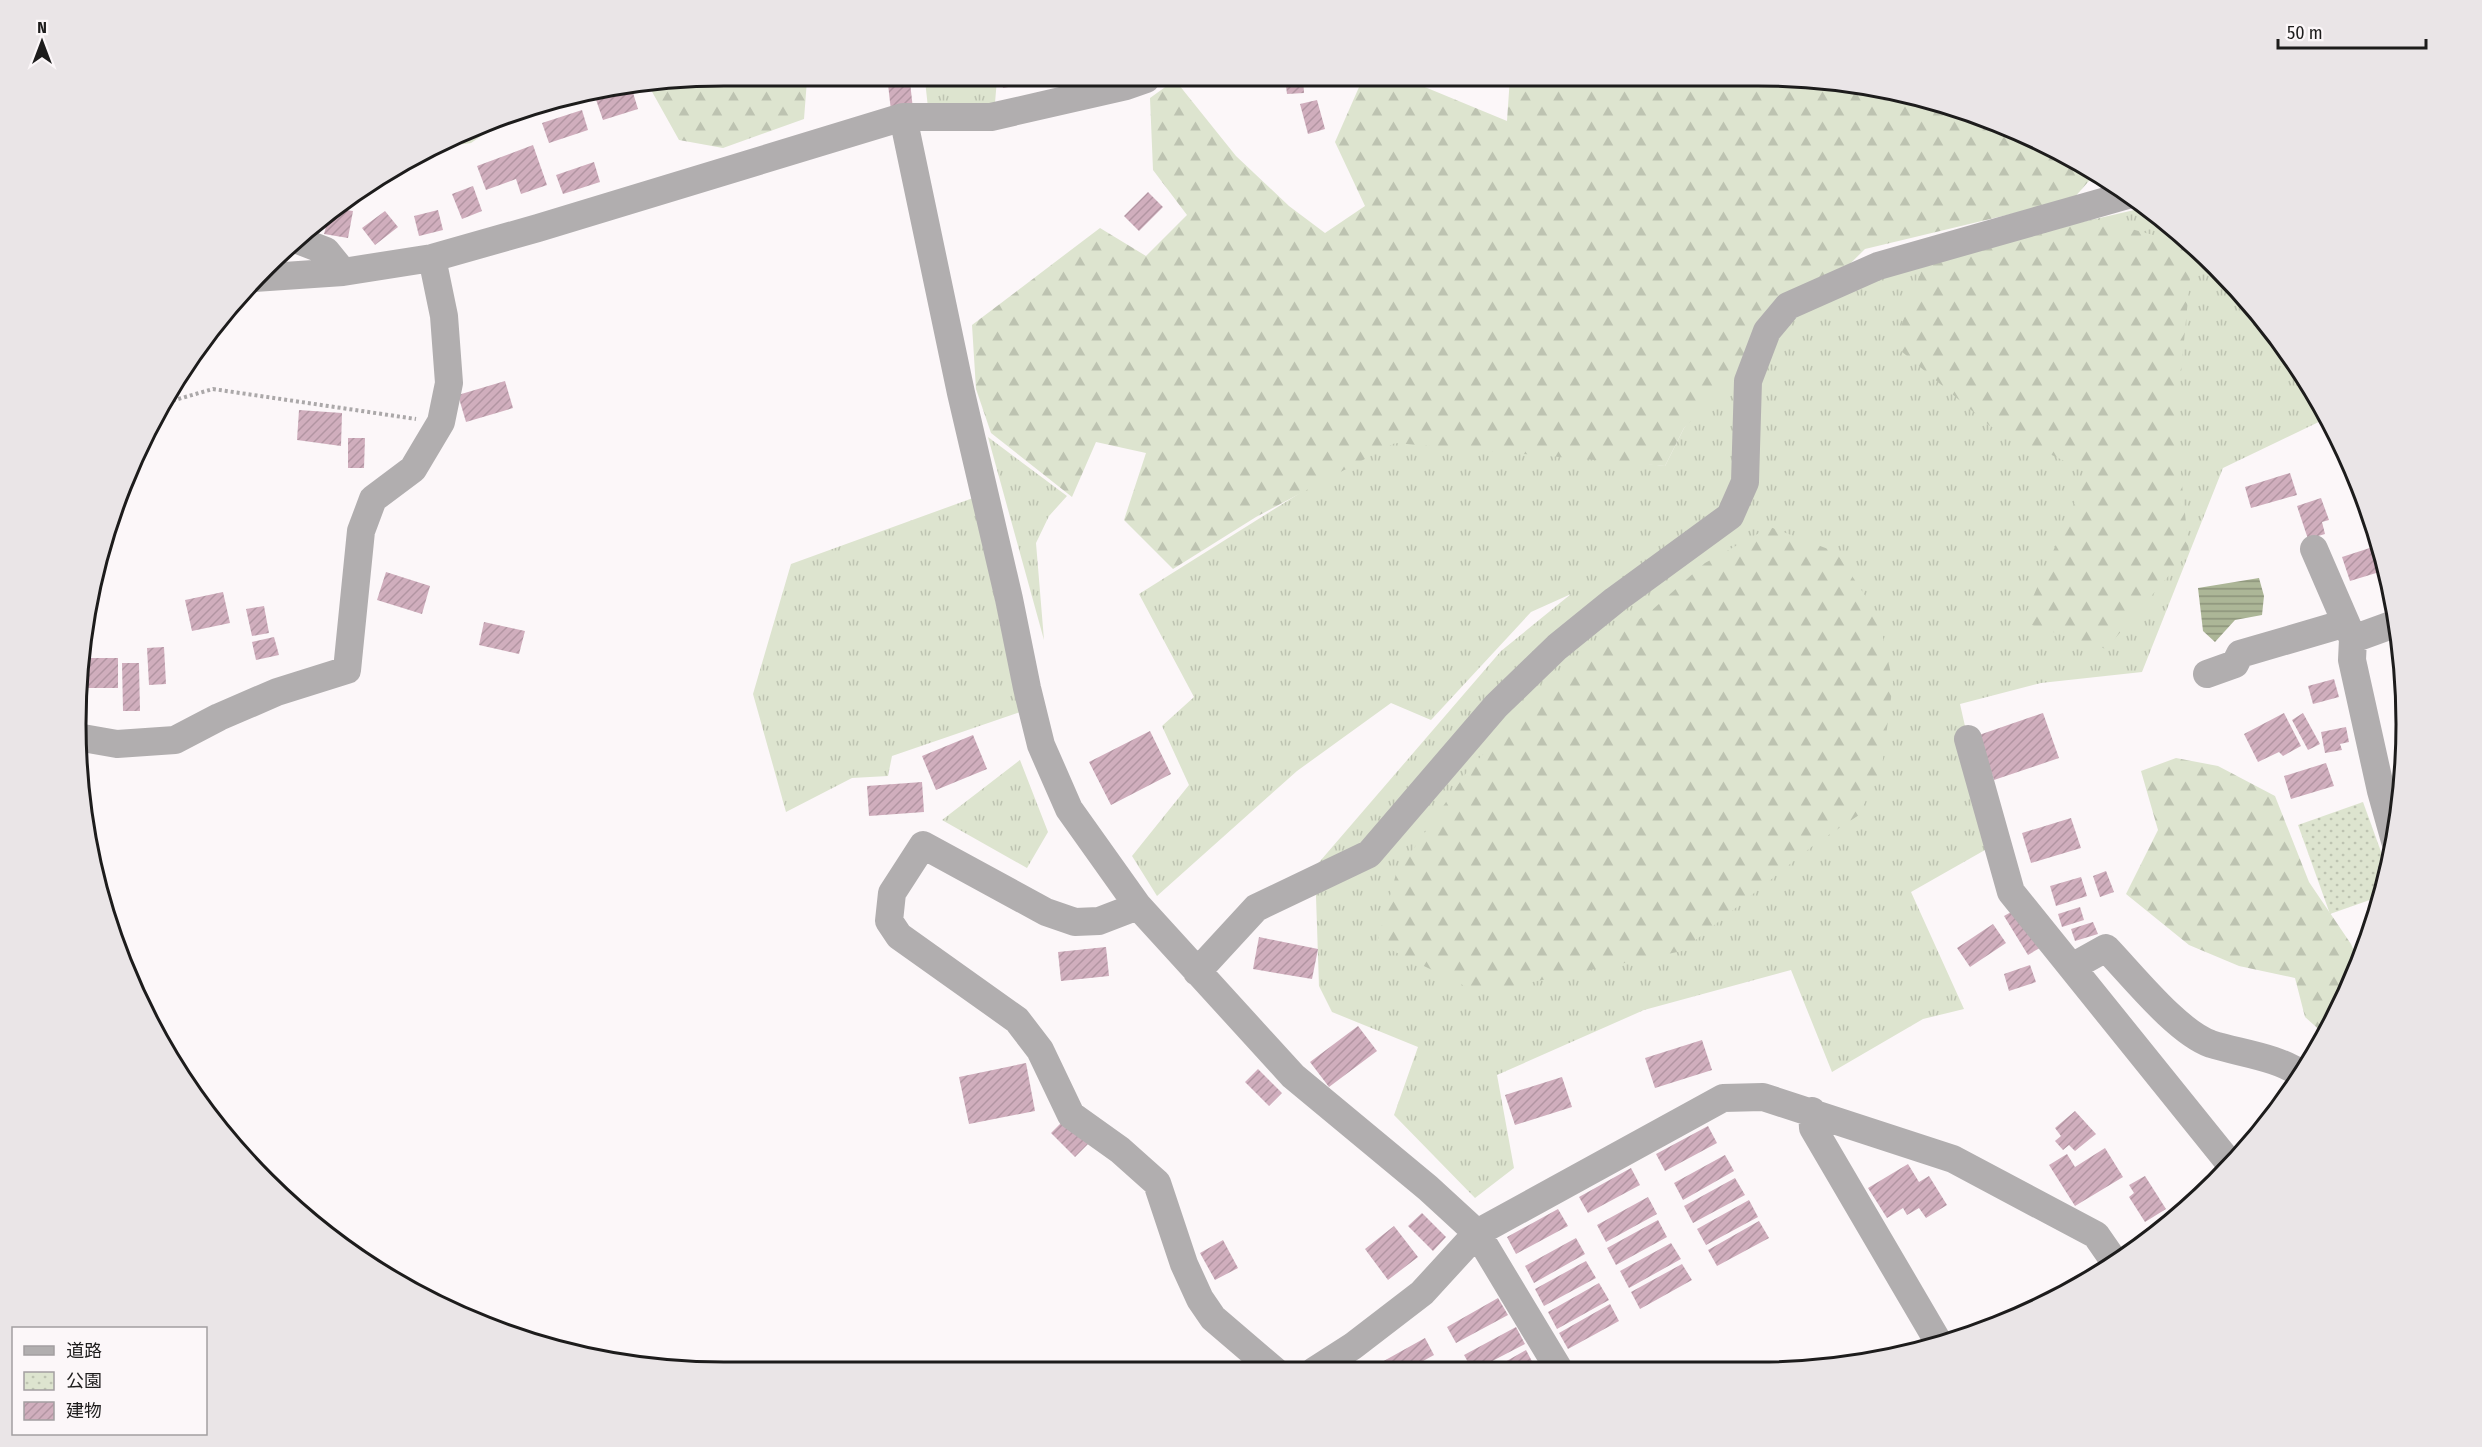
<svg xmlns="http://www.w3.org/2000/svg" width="2482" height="1447" font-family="'Fira Sans Condensed','Noto Sans JP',sans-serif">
<defs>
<pattern id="grass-tufts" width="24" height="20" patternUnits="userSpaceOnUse" patternTransform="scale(1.5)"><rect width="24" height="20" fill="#dde4cf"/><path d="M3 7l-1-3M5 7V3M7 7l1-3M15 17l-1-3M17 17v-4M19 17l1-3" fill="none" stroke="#bdc3b1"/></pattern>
<pattern id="forest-firs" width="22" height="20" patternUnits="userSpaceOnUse" patternTransform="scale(1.5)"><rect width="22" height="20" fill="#dde4cf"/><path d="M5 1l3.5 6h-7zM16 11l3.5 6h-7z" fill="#bdc3b1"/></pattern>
<pattern id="park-dots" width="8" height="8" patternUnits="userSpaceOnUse" patternTransform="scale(1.5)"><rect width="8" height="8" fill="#dde4cf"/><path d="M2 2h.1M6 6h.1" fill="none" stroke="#bdc3b1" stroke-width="1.8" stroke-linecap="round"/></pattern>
<pattern id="water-rules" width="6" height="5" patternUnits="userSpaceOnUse" patternTransform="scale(1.5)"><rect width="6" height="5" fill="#acb697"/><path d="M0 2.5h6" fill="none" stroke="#8b937a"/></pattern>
<pattern id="building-hatch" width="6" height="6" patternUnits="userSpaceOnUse" patternTransform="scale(1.5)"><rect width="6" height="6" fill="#d0aebd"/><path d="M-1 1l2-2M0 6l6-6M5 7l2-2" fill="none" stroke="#b295a2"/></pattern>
</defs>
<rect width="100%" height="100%" fill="#fcf7f9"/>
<path fill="url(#grass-tufts)" d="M997 79 995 103 928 108 925 80Z
M2145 205 2217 265 2298 363 2327 418 2223 468 2142 672 2041 683 1960 704 1992 846 1911 892 1964 1009 1923 1019 1832 1072 1791 970 1644 1010 1497 1075 1514 1168 1475 1198 1394 1115 1418 1047 1332 1012 1319 986 1315 867 1501 651 1571 594 1531 612 1431 720 1391 703 1297 771 1157 896 1132 856 1189 785 1162 726 1194 697 1139 594 1394 434 1665 466 1684 428 1791 289 2143 208Z
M988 437 1067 496 1049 516 1036 543 1044 640Z
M973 498 1020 712 892 756 888 776 852 778 786 812 753 694 791 564Z
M1020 760 1048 832 1027 868 942 820Z"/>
<path fill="url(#forest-firs)" d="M1801 76 1967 109 2096 173 2073 199 1865 249 1684 428 1665 466 1395 443 1256 517 1173 569 1124 520 1146 453 1096 442 1072 497 991 433 976 389 972 325 1100 228 1146 256 1187 215 1153 170 1150 98 1175 80 1236 156 1289 206 1325 233 1365 206 1335 142 1363 78H1403L1507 121 1510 77Z
M807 80 804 119 723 148 679 140 646 81Z
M522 108 471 143 423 150 436 142Z
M2095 219 2193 246 2176 426 2189 552 2106 649 2022 622 2088 472 1990 426 1894 345 1923 267Z
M1770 527 1836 552 1878 615 1893 683 1882 766 1859 815 1815 844 1682 951 1479 993 1377 943 1396 874 1469 769 1560 674 1651 611 1705 563Z
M2176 758 2218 766 2275 796 2309 882 2351 944 2360 965 2324 1034 2305 1017 2295 978 2239 966 2189 945 2126 894 2158 830 2141 771Z"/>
<path fill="url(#park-dots)" d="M2363 802 2388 871 2381 896 2330 914 2298 825Z"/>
<path fill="url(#water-rules)" d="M2259 578 2264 596 2262 615 2235 620 2215 642 2203 631 2198 588Z"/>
<path fill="url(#building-hatch)" d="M1285 78H1303L1304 93 1287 94Z
M1002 79H1046V80L1003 88Z
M910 82 913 109 891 111 888 84Z
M630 83 638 109 603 120 593 91Z
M1317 100 1325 129 1308 134 1300 104Z
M582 110 588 130 549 143 542 123Z
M533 145 547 185 521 194 516 179 486 190 477 166Z
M594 162 600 182 563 194 556 175Z
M473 186 482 211 462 219 452 194Z
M1148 192 1163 207 1139 231 1124 216Z
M331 208 353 211 348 238 324 234Z
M438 210 443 230 419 236 414 216Z
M385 211 398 227 375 245 362 228Z
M505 381 513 408 466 422 458 395Z
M299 410 342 413 341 446 297 440Z
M348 438H365L364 468H348Z
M2290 473 2297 495 2251 508 2245 487Z
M2321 498 2329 520 2322 522 2325 534 2308 539 2297 506Z
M2379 545 2386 570 2350 581 2342 557Z
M386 572 430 586 422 614 377 600Z
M223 592 230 623 192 631 185 600Z
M88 602 94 603 91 639H81Z
M264 606 269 633 252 636 246 609Z
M484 622 525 631 519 654 479 645Z
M274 637 279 655 256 660 252 642Z
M164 647 166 684 149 685 147 648Z
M90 658H118V688H79L80 663H90Z
M122 663H139L140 711H123Z
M2334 679 2339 697 2313 704 2308 686Z
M2043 713 2059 758 1994 780 1979 735Z
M2284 713 2301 746 2283 756 2279 752 2258 762 2244 734Z
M2303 713 2320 744 2308 750 2292 720Z
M2346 727 2349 742 2340 744 2342 750 2325 753 2321 732Z
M1150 731 1171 774 1111 805 1089 762Z
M973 735 987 769 936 790 922 756Z
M2326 763 2334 786 2291 799 2284 776Z
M922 782 924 812 869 816 867 786Z
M2071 818 2081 848 2031 863 2022 833Z
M2106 871 2114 892 2100 897 2093 876Z
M2081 877 2087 896 2056 906 2050 886Z
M2020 907 2043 946 2028 955 2004 916Z
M2080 907 2084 920 2062 927 2058 914Z
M2093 922 2098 934 2075 941 2071 929Z
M1993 924 2006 943 1970 967 1957 948Z
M1259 937 1318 949 1312 979 1253 969Z
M1106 947 1109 976 1061 981 1058 952Z
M2030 965 2036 982 2009 991 2004 974Z
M1358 1026 1377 1051 1329 1087 1310 1062Z
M1702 1040 1712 1070 1655 1088 1645 1058Z
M1026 1063 1035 1111 969 1124 959 1077Z
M1258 1069 1282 1093 1269 1106 1245 1082Z
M1562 1077 1572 1107 1515 1125 1505 1095Z
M2075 1111 2096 1134 2075 1151 2069 1145 2063 1150 2055 1141 2061 1136 2055 1128Z
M1065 1119 1089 1143 1075 1157 1051 1133Z
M1708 1126 1717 1143 1665 1171 1656 1154Z
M2105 1148 2123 1177 2075 1206 2049 1165 2067 1154 2075 1167Z
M1725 1155 1734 1171 1683 1200 1674 1183Z
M1908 1164 1919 1182 1929 1176 1947 1205 1926 1218 1919 1208 1907 1215 1903 1208 1887 1218 1868 1188Z
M1631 1168 1640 1185 1588 1213 1579 1197Z
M2145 1176 2166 1209 2145 1222 2129 1197 2134 1193 2129 1185Z
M1735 1178 1745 1195 1693 1223 1684 1206Z
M1648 1197 1657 1214 1606 1242 1597 1225Z
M1749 1200 1758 1217 1706 1245 1697 1229Z
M1558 1209 1568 1226 1516 1254 1507 1237Z
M1422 1213 1446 1237 1433 1251 1408 1226Z
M1658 1220 1667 1237 1616 1265 1607 1248Z
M1759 1221 1769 1238 1717 1266 1708 1250Z
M1394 1226 1418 1257 1388 1280 1365 1249Z
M1576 1238 1585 1254 1534 1283 1525 1266Z
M1223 1240 1238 1268 1215 1280 1200 1253Z
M1671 1243 1681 1259 1629 1288 1620 1271Z
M1586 1261 1596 1278 1544 1306 1535 1289Z
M1682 1264 1692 1280 1640 1309 1631 1292Z
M1599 1283 1609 1300 1557 1329 1548 1312Z
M1498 1298 1508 1315 1456 1343 1447 1327Z
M1610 1304 1619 1321 1568 1349 1559 1333Z
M1516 1327 1525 1344 1473 1371 1464 1355Z
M1425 1338 1434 1355 1405 1371H1376L1373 1367Z
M1526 1350 1535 1367 1528 1371H1489Z"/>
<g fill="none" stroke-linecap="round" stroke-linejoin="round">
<path stroke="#aba8a9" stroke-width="4" stroke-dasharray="3 3" stroke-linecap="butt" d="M161 404 213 389 416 419"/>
<path stroke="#b1aeaf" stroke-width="28" d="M903 117 961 393 1009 599 1027 688 1041 745 1069 809 1138 906 1293 1076 1428 1188 1477 1233 1560 1371
M295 239 326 251 343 272
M254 278 343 272 432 258 538 228 903 117H991L1126 86 1146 79
M2314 549 2353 639
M2207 674 2235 664 2240 654 2346 623
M77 737 117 744 175 740 219 717 277 692 347 670 361 531 373 499 413 469 441 422 449 383 444 316 432 258
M1968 739 2011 892 2231 1165
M2395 841 2381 791 2352 660 2353 639 2397 623
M1138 906 1099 921 1075 922 1046 912 923 845 892 893 889 921 899 936 1017 1020 1040 1050 1071 1115 1120 1150 1157 1183 1184 1264 1200 1299 1213 1318 1275 1371
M2072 967 2106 948C2132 975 2177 1032 2211 1044 2239 1053 2279 1057 2302 1075
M1197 972 1256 908 1369 854 1496 706 1557 647 1615 600 1730 516 1745 482 1748 381 1767 331 1788 306 1878 266 2131 194
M1812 1111 1813 1128 1939 1343
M1314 1371 1353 1346 1422 1293 1477 1233 1723 1098 1763 1097 1953 1159 2096 1235 2114 1261"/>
</g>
<path d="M0 0H2482V1447H0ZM724 86H1758A638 638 0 0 1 2396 724V724A638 638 0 0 1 1758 1362H724A638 638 0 0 1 86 724V724A638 638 0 0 1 724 86Z" fill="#eae5e7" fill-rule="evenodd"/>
<path fill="none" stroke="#1d1c1c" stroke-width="3" d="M724 86H1758A638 638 0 0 1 2396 724V724A638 638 0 0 1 1758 1362H724A638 638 0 0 1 86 724V724A638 638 0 0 1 724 86Z"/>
<rect x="12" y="1327" width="195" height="108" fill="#fcf7f9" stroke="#a39fa1" stroke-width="1.5"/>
<rect x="24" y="1346" width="30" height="9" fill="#b1aeaf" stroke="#a39fa1" stroke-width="1.5"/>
<text x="66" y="1357" font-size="18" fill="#1d1c1c">道路</text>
<rect x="24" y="1372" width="30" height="18" fill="url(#park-dots)" stroke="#a39fa1" stroke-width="1.5"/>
<text x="66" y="1387" font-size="18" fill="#1d1c1c">公園</text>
<rect x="24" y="1402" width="30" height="18" fill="url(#building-hatch)" stroke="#a39fa1" stroke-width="1.5"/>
<text x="66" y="1417" font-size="18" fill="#1d1c1c">建物</text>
<g transform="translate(42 42)" stroke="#fcf7f9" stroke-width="4.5" paint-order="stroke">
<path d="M0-4.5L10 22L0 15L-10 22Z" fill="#1d1c1c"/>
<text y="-9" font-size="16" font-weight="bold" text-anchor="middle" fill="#1d1c1c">N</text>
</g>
<path d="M2278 39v9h148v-9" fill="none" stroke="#1d1c1c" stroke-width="3"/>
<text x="2287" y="39" font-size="18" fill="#1d1c1c" stroke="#fcf7f9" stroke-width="4.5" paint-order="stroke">50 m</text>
</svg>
